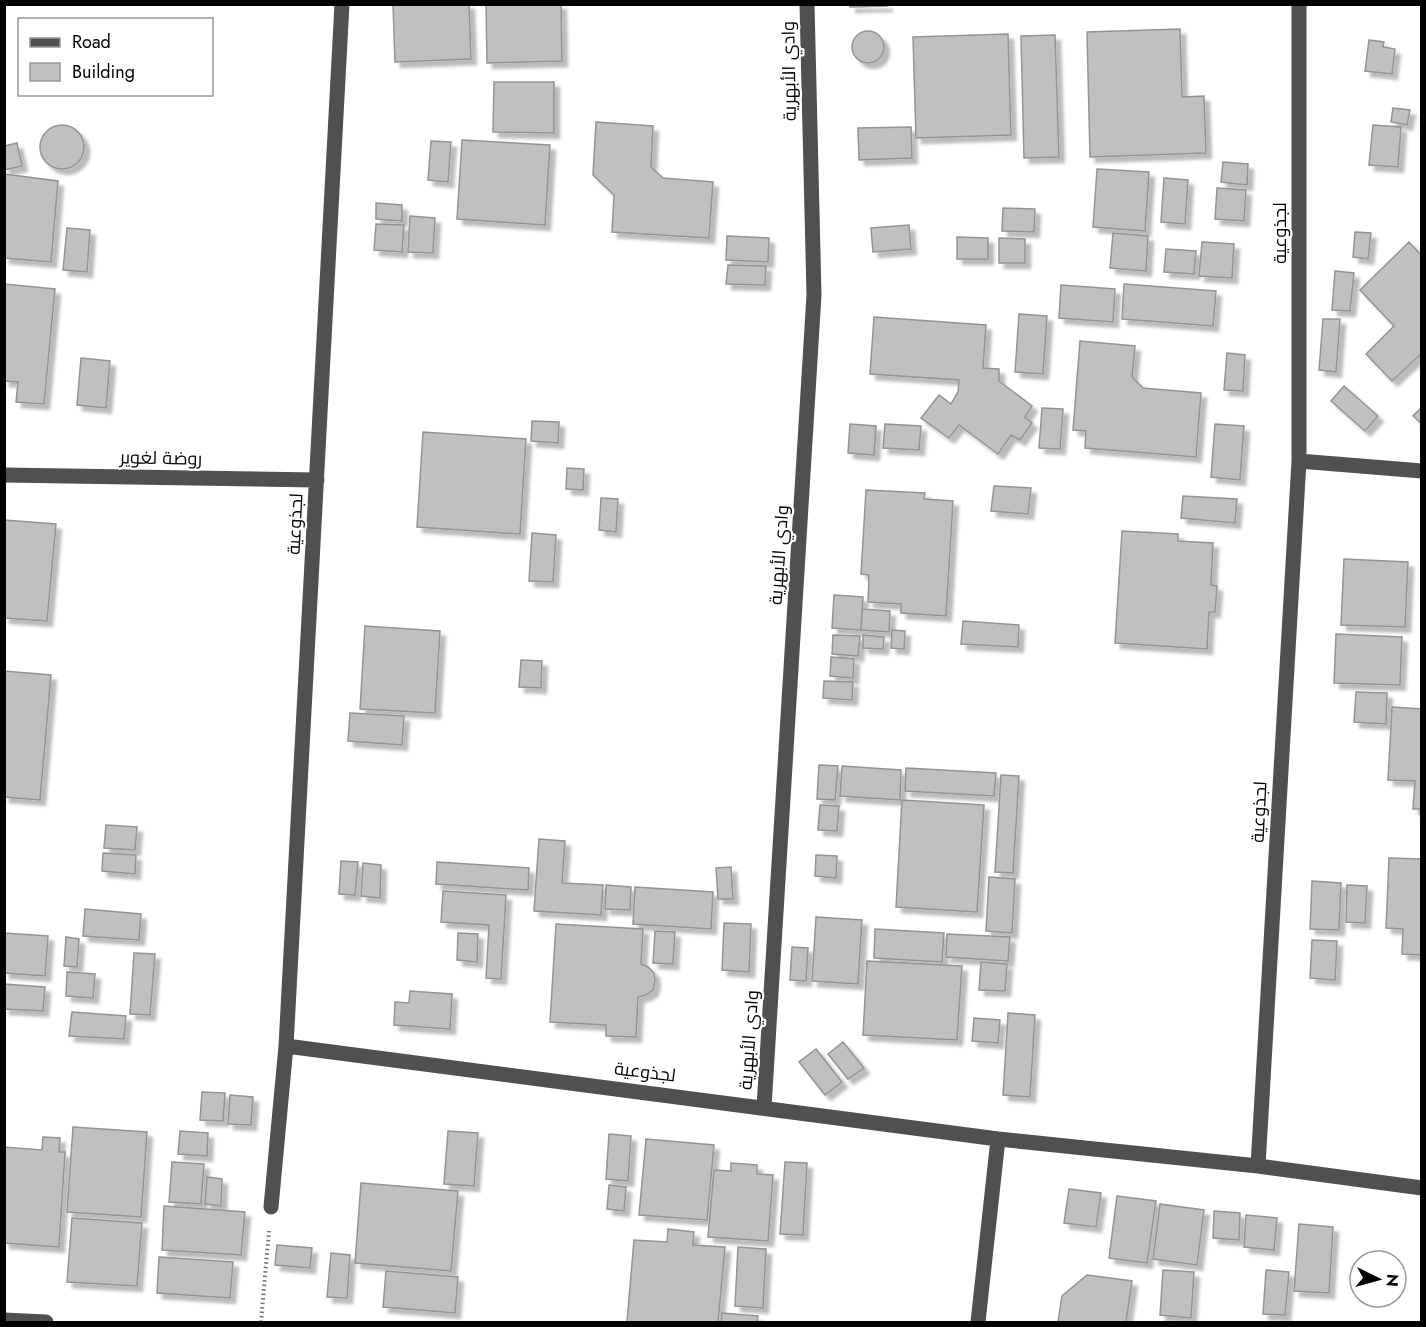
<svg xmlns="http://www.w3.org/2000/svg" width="1426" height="1327" font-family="Jost,Cairo,sans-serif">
<defs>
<filter id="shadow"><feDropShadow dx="5.5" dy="5.5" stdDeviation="1.5" flood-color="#0004"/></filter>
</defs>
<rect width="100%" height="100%" fill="#fff"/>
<path fill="#c0c0c0" stroke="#949494" stroke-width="1.5" filter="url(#shadow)" d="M393 4H469L471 59 395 62Z
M486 4H561L562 61 487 63Z
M850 4H887V6L850 7Z
M1180 29 1182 97 1204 96 1206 153 1090 157 1087 32Z
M852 47a16 16 0 1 1 32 0a16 16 0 1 1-32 0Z
M1008 34 1011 135 916 138 913 37Z
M1055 35 1059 157 1024 158 1021 36Z
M1369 40 1384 42 1383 47 1395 49 1392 74 1365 71Z
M494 82H554V133L493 132Z
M1393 108 1410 110 1407 125 1391 122Z
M596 122 653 126 651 167 663 178 713 182 709 238 612 232 614 195 593 175Z
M40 147a22 22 0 1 1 44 0a22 22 0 1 1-44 0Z
M1373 125 1401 127 1398 167 1369 165Z
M911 127 912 158 859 160 858 128Z
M462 140 550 145 545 225 457 219Z
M431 141 451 142 448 182 428 180Z
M17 143 22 166 4 170V146Z
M1223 162 1248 164 1247 185 1221 182Z
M1097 169 1149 172 1145 231 1093 227Z
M4 174 58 181 51 262 4 258Z
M1164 178 1188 180 1185 224 1161 222Z
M1217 188 1246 190 1244 221 1215 219Z
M376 203 402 205V221L376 219Z
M1003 208 1035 209 1034 232 1002 231Z
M410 216 435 218 433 253 408 252Z
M376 224 404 225 402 252 374 250Z
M909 225 911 249 873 252 871 228Z
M67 228 90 230 87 272 63 270Z
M1355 232 1371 233 1368 259 1353 257Z
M1113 233 1148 236 1146 271 1110 268Z
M727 236 769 238 768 262 726 260Z
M957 237 988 238V259H957Z
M999 238 1025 239V263H999Z
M1202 242 1234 244 1232 278 1199 276Z
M1409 242 1422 256V353L1392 381 1366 354 1394 326 1360 290Z
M1166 249 1196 251 1194 274 1164 272Z
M728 265 766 266 765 285 726 284Z
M1335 271 1354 273 1350 311 1332 310Z
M4 284 55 289 44 404 16 402 18 382 4 381Z
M1124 284 1216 291 1213 326 1122 319Z
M1061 285 1115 289 1113 322 1059 318Z
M1019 314 1047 316 1043 374 1015 372Z
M874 317 986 325 983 368 999 369V381L1032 406 1025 417 1032 423 1020 440 1011 435 998 454 959 425 949 438 921 418 939 395 951 404 958 392 959 380 870 374Z
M1323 319H1340L1336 372 1319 370Z
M1080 341 1135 346 1132 377 1143 388 1201 393 1196 457 1085 448 1086 431 1073 430Z
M1227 353 1245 355 1243 391 1224 390Z
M81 358 110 361 106 408 77 405Z
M1344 386 1378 416 1365 431 1331 401Z
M1422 407V424L1413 416Z
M1042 408 1063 409 1060 449 1039 448Z
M532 421 559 422 558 443 531 441Z
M850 424 876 426 874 455 848 453Z
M885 424 921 426 919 450 883 448Z
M1215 424 1244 426 1240 480 1211 477Z
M423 432 526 439 520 534 417 527Z
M567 468 584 469 583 490 566 489Z
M994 486 1031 488 1028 514 991 511Z
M866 490 925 493 924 499 953 501 946 616 901 613V604L868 602 869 575 861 574Z
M1183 496 1237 499 1235 523 1181 518Z
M601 498 618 499 616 532 599 530Z
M4 520 56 524 47 621 4 618Z
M1122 531 1178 534V541L1213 543 1211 585 1217 586 1215 612H1209L1207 649 1115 643Z
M532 533 556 535 553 582 529 581Z
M1344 559 1408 562 1405 627 1341 625Z
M834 595 863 597 861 630 832 628Z
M862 609 890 611 889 632 861 630Z
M963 621 1019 625 1018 647 961 644Z
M365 626 440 631 435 713 360 709Z
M892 630 905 631 904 649 891 648Z
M1336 634 1402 637 1400 685 1334 683Z
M833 635 860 636 858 656 832 654Z
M863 635 884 637 883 649 863 648Z
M831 657 854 659 853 678 830 676Z
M521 660 542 661 541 688 519 687Z
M4 671 51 675 40 800 4 797Z
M824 681 853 682 852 700 823 698Z
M1356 692 1387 693 1386 724 1354 722Z
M1392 707 1422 709V809H1413L1415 781 1388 780Z
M350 713 404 716 402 745 348 741Z
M819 765 838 766 835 800 817 799Z
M842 766 901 770 900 800 840 796Z
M906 768 996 773 994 796 905 791Z
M1001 775 1019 776 1013 873 995 872Z
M902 800 984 805 977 912 896 907Z
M820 805 839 806 837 831 818 830Z
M106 825 137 827 135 850 104 848Z
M539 839 565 841 562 883 603 885 601 915 534 911Z
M103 853 136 855 135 874 102 871Z
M816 855 837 856 836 878 815 876Z
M1389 858 1422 859V955L1402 954 1403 929 1386 928Z
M341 861 358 862 355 895 339 894Z
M437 862 529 868 528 890 436 884Z
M363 863 381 865 380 898 361 896Z
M731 867 733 899H718L716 868Z
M989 877 1015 879 1012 933 986 931Z
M1312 881 1341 883 1339 930 1310 929Z
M606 885 631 887 630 910 605 909Z
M1347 885 1367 886 1365 923 1346 922Z
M635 887 713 892 711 929 633 924Z
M443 891 506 895 501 979 486 978 489 925 441 922Z
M85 909 141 914 139 940 83 936Z
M816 917 862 920 858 984 812 981Z
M724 923 751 924 749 972 722 970Z
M556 924 643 929 641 964 648 967 654 973 655 981 653 990 646 995 638 997 636 1037 606 1036V1025L550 1022Z
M875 929 944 933 942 962 874 958Z
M655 931 675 932 673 964 653 963Z
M4 933 48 936 45 976 4 973Z
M458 933 478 934 477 962 457 960Z
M947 934 1010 937 1008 961 946 957Z
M66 937 79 939 77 967 64 966Z
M1312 940 1337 941 1335 980 1310 978Z
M792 947 808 948 806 981 790 980Z
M134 953 155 954 150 1015 130 1014Z
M867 961 962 966 957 1040 863 1035Z
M981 962 1007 964 1005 991 979 990Z
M67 972 95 974 93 998 66 996Z
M4 984 45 987 43 1011 4 1009Z
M410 991 452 994 450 1029 394 1025 395 1002 409 1003Z
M72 1012 126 1016 124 1039 69 1036Z
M1008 1013 1035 1015 1030 1097 1003 1095Z
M974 1018 1000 1020 998 1043 972 1041Z
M843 1042 864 1068 848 1079 828 1054Z
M816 1049 842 1082 825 1095 799 1062Z
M202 1092 225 1093 223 1121 200 1120Z
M230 1095 253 1097 251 1125 228 1124Z
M73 1127 147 1132 141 1217 67 1212Z
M180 1131 208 1133 207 1156 178 1154Z
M448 1131 478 1133 474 1186 444 1184Z
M609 1134 631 1136 628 1181 606 1179Z
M43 1137 60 1138 59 1152H65L59 1247 4 1243V1147L42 1150Z
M646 1139 714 1145 707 1220 639 1215Z
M172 1162 204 1164 201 1204 169 1202Z
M785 1162 807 1163 803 1235 780 1234Z
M731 1163 757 1165V1174L773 1175 768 1241 708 1237 714 1170 731 1171Z
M207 1177 222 1179 221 1206 205 1204Z
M361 1183 458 1191 451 1271 355 1263Z
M609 1185 626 1187 624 1211 607 1209Z
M1069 1189 1101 1193 1096 1227 1064 1223Z
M1117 1196 1156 1201 1147 1263 1109 1258Z
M1160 1204 1204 1210 1197 1265 1153 1259Z
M164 1206 245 1212 241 1255 162 1250Z
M1214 1211 1240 1213 1239 1240 1213 1238Z
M1246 1215 1277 1218 1274 1250 1244 1247Z
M72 1218 142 1223 137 1286 67 1282Z
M1299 1224 1333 1227 1329 1293 1294 1291Z
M668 1229 694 1232 693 1245 725 1247 718 1322H627L634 1240 667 1242Z
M277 1245 312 1248 310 1268 275 1265Z
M738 1247 766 1249 763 1308 735 1306Z
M331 1253 350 1255 347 1298 327 1297Z
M159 1257 233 1262 230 1298 157 1293Z
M1163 1270 1194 1272 1191 1318 1160 1315Z
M1266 1270 1289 1272 1285 1315 1263 1314Z
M386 1271 458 1277 455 1313 383 1307Z
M1087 1275 1132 1281 1126 1322H1058L1062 1296Z
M722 1313 758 1316 757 1322H721Z"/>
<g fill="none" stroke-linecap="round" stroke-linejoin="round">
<path stroke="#727272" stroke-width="4" stroke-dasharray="1.5 3" stroke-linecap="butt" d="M261 1322 269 1231"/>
<path stroke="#505050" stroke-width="15" d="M1299 461 1422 471
M4 475 317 480
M286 1046 998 1139 1258 1166 1422 1188
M764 1107 814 295 807 4
M1258 1166 1299 461V4
M271 1207 286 1046 342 4
M4 1320 46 1322
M978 1322 998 1139"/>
</g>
<g text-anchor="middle" stroke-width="4.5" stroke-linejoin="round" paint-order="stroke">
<g font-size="18" fill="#000" stroke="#fff">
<text transform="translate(789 71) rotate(-91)" y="6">وادي الأبهرية</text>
<text transform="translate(1280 233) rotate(-90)" y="6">لجذوعية</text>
<text transform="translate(161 458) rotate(1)" y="6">روضة لغوير</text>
<text transform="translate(295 524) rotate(-87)" y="6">لجذوعية</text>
<text transform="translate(779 555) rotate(-86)" y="6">وادي الأبهرية</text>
<text transform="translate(1259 812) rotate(-87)" y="6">لجذوعية</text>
<text transform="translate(749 1040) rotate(-86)" y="6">وادي الأبهرية</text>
<text transform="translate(645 1072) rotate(7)" y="6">لجذوعية</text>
</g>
</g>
<rect width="1426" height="1327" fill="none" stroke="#000000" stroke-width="12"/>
<rect x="18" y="18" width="195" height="78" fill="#ffffff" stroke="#999999" stroke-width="1.5"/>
<rect x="30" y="38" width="30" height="9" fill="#505050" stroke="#999999" stroke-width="1.5"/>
<text x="72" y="48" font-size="18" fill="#000000">Road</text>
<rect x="30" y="63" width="30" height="18" fill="#c0c0c0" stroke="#999999" stroke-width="1.5"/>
<text x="72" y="78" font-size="18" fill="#000000">Building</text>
<g transform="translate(1378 1279) rotate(95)"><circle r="28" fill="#ffffff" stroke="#999999" stroke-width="1.5"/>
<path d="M0-4.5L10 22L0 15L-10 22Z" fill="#000000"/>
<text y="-9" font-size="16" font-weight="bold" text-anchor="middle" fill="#000000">N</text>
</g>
</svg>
